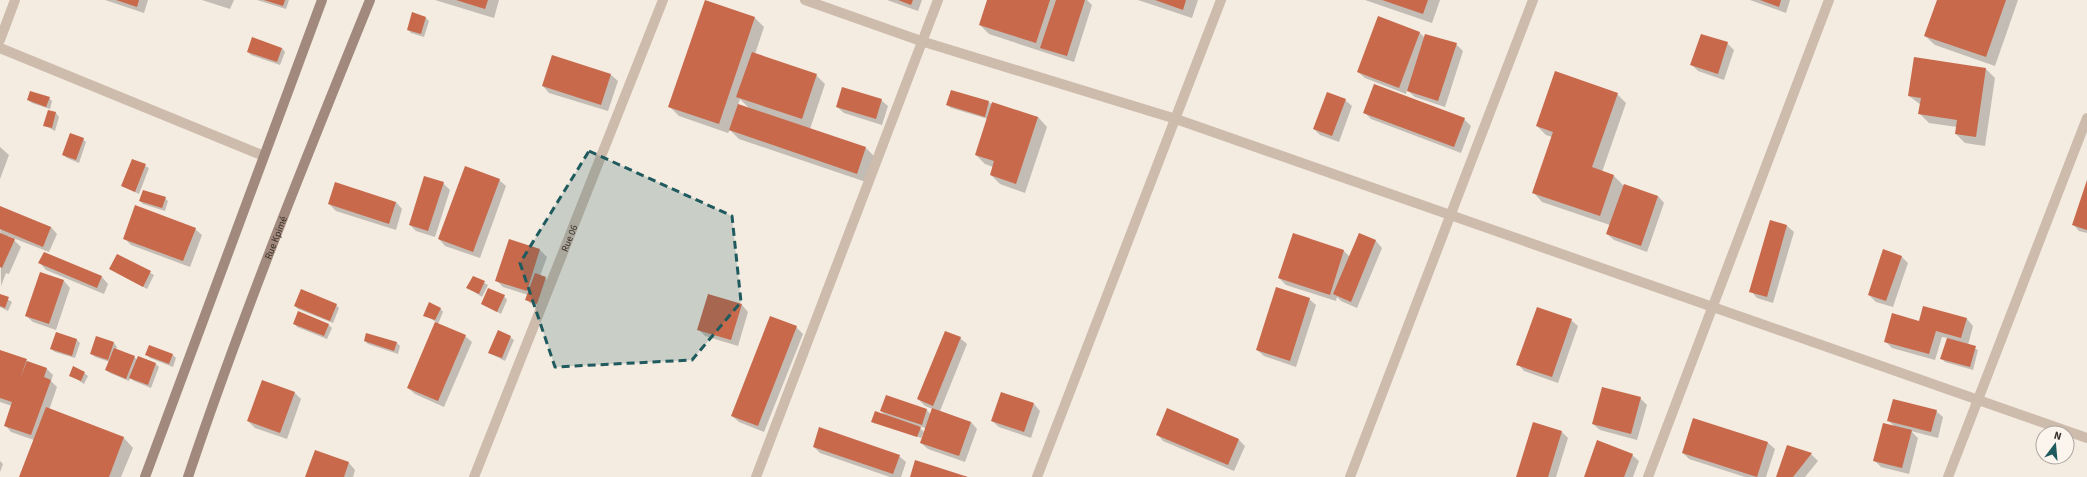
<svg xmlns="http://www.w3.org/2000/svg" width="2087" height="477" font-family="'Source Sans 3',sans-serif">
<rect width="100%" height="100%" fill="#f4ebe1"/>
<path fill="#0003" fill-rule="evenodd" d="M105 0H148L144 13Z
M202 0H234L230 9Z
M257 0H289L286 9Z
M435 0H499L494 18Z
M887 0H922L918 11Z
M988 0H1087L1092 5 1074 62 989 34 980 25Z
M1138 0H1198L1192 18Z
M1365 0H1440L1432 23Z
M1750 0H1790L1786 13Z
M1938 0H2018L1995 66 1935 45 1925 36Z
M706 1 755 18 764 27 755 54 816 75 825 84 810 129 866 148 875 157 866 182 739 139 730 130 728 133 679 116 670 107ZM740 99 750 109 738 105Z
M413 14 426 18 429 21 424 37 411 33 408 29Z
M1379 17 1420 33 1425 38 1456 44 1463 51 1445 107 1415 97 1407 90 1406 94 1365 78 1358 72Z
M1727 43 1734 50 1724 80 1698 71 1692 65Z
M282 48 285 52 280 65 251 55 248 52Z
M552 56 611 75 618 81 608 111 549 93 543 86Z
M1986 69 1995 78 1985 146 1965 143 1956 134 1957 127 1929 123 1919 113 1921 105 1909 96Z
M1617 94 1626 103 1602 172 1614 176 1624 186 1658 196 1664 203 1647 252 1614 240 1607 234 1610 225 1542 202 1533 192 1552 137 1546 135 1537 126Z
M49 98 52 101 50 109 32 103 28 100Z
M881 100 888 106 882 125 844 113 837 107Z
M1345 100 1352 106 1339 142 1320 135 1314 129Z
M989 102 992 105 1038 117 1047 127 1025 193 1000 184 991 175 993 167 985 164 976 155 988 119 951 108 947 105Z
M56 113 59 117 55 131 44 125Z
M1365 113 1464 119 1471 126 1461 153 1371 119Z
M83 139 86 142 79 163 67 158 63 155Z
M0 147 9 155 0 179Z
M133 160 149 168 139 194 122 186Z
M499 180 506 186 480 258 445 246 439 239Z
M443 183 450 190 435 237 416 231 410 225Z
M2087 183V233L2079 231 2073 224Z
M165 198 168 201 165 211 143 204 140 201Z
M396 202 402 209 396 230 336 211 329 204Z
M0 207 51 227 57 234 49 252 8 236V237L14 240 21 247 9 274 6 273 1 286Z
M1771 221 1787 226 1794 232 1773 303 1757 298 1751 291Z
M195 229 202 235 190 267 131 245 124 238Z
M1359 234 1376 241 1382 248 1357 308 1341 301 1337 297 1336 301 1286 285 1279 278 1343 250 1350 257Z
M509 240 540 250 547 257 540 276 549 281 540 306 530 303 526 299 528 295 503 287 496 280Z
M117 255 154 275 147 289 110 269Z
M1901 256 1908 263 1893 307 1876 302 1869 295Z
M40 263 102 277 108 284 104 294 46 270Z
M473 277 488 285 482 297 468 288Z
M64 281 70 288 56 330 33 322 26 316Z
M0 295 12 302 8 311 0 307Z
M709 295 742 305 748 312 738 346 705 336 699 330Z
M504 296 507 300 501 314 482 304Z
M1309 299 1316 305 1296 367 1264 356 1257 350Z
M336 305 339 308 333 323 298 309 295 306Z
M440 308 443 312 438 324 465 336 472 342 444 407 415 394 408 388 436 322 425 315Z
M299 312 329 325 332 328 327 339 297 327 294 323Z
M1967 319 1973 326 1968 345 1978 350 1973 370 1945 362 1942 359 1948 338 1942 337 1935 360 1892 348 1885 341 1920 322Z
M1571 320 1578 326 1558 383 1524 371 1518 364Z
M796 327 803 334 764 432 739 422 732 416Z
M56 334 77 340 80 343 75 358 55 352 51 349Z
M367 334 397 343 400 346 398 354 368 344 365 341Z
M510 337 514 340 505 361 489 353Z
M97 338 114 343 117 347 116 350 134 357 138 360 139 357 156 364 159 367 151 388 134 381 130 378 129 381 110 373 106 370 110 362 95 357 91 353Z
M960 338 967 344 940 411 971 422 977 429 965 462 928 449 921 443 926 428 918 426 924 432 921 438 875 422V424L872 421 886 416 881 411 886 397 927 410 931 415 933 409 925 406 918 399Z
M150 347 173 355 176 358 173 367 150 358 147 355Z
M0 351 46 368 53 375 51 381 57 387 49 410 124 438 133 448 121 477H20L34 440 11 432 5 425 12 406 0 402Z
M84 373 88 376 84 384 70 375Z
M295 393 301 399 287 439 255 428 248 421Z
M1002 393 1034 404 1040 411 1031 438 999 427 992 421Z
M1640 398 1647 405 1637 440 1600 430 1593 424Z
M1936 411 1943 417 1938 438 1911 431 1918 438 1909 474 1881 467 1874 460 1895 427 1888 420Z
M1694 419 1768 443 1775 449 1766 477H1745L1689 459 1683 453Z
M1562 432 1568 438 1556 477H1517Z
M1157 434 1238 439 1245 446 1234 471 1163 441Z
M1788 446 1811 454 1818 461 1805 477H1778Z
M814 447 899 456 906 462 901 477H890L820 453Z
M316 451 349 463 355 470 353 477H306Z
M1632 455 1639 461 1633 477H1585Z
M0 461 3 464 0 472Z"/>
<path fill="#c8694b" d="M116 0H139L137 7Z
M264 0H285L283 6Z
M456 0H488L485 9Z
M705 0 755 17 719 124 668 107Z
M898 0H913L911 5Z
M987 0H1050L1036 43 979 25Z
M1056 0H1085L1067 56 1040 48Z
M1155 0H1186L1183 10Z
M1382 0H1428L1423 14Z
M1760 0H1781L1779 7Z
M1937 0H2006L1986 57 1924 36Z
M412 12 426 17 421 34 407 30Z
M1378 16 1420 32 1399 88 1357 72Z
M1425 34 1457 43 1438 101 1407 91Z
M1701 34 1728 42 1718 74 1690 65Z
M252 37 282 48 277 62 247 52Z
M752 52 817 74 802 119 736 97Z
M552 55 611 74 601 105 542 86Z
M1914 57 1986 68 1976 137 1955 134 1957 120 1918 114 1921 98 1908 96Z
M1555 71 1618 93 1592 167 1614 175 1600 216 1532 193 1553 132 1536 126Z
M1374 84 1465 118 1454 147 1363 113Z
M842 87 882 99 876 119 836 107Z
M951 90 989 101 985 117 946 105Z
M30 91 50 97 46 107 27 100Z
M1327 92 1346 99 1332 136 1313 129Z
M992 102 1038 117 1016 184 990 175 994 161 975 155Z
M738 104 866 147 857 174 729 130Z
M48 110 56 112 52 128 43 126Z
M70 133 84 138 76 160 62 155Z
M132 159 146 164 135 192 121 186Z
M465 166 500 179 473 252 438 239Z
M424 176 444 182 428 231 409 225Z
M2087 180V230L2072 225Z
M335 182 396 202 389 224 328 204Z
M1624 184 1658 196 1641 246 1606 234Z
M143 190 166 197 162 208 139 201Z
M135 205 196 228 183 261 123 239Z
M0 206 51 227 43 247 0 229Z
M1770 220 1787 225 1767 297 1749 292Z
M0 233 15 239 2 268 0 267Z
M1293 233 1344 250 1330 295 1278 278Z
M1359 233 1376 240 1351 302 1333 294Z
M509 239 540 249 527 291 495 281Z
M1883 249 1902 256 1886 301 1868 295Z
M44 252 102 276 97 288 38 263Z
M117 254 151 271 143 287 109 269Z
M40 272 64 280 49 324 25 316Z
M535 273 546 277 537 304 525 300Z
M473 276 485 281 479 294 466 288Z
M1276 287 1310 298 1290 361 1256 350Z
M488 288 505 295 497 312 481 304Z
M301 289 337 304 330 321 294 306Z
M0 294 9 297 5 308 0 306Z
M708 294 742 304 731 340 697 330Z
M429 302 441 308 435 320 423 316Z
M1923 306 1967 318 1961 338 1936 331 1929 354 1884 342 1892 313 1919 321Z
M1537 307 1572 319 1552 377 1516 365Z
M298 311 329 324 324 336 293 324Z
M770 316 797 326 758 426 731 416Z
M435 322 466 335 438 401 407 388Z
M498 330 511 336 502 358 488 353Z
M945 331 961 337 933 406 917 399Z
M56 332 77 339 72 356 50 349Z
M366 333 397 342 394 351 364 341Z
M96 336 114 342 108 360 90 354Z
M1947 338 1976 346 1970 367 1940 359Z
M149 345 173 354 169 364 145 355Z
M114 348 135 356 126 379 105 370Z
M0 350 27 359 20 379 27 361 47 368 44 377 51 380 31 435 4 426 12 402 0 398Z
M138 356 156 363 148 385 129 378Z
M73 366 85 372 81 381 69 376Z
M262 380 295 392 280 433 247 421Z
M1602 387 1641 397 1631 434 1592 424Z
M1001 392 1034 403 1024 432 991 421Z
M886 395 927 409 922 425 880 411Z
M1893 399 1937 410 1931 432 1887 421Z
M46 407 124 437 109 477H19Z
M932 408 971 422 959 456 920 443Z
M1167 408 1239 439 1228 465 1156 435Z
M875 411 921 427 917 437 871 422Z
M1693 418 1768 442 1757 477 1682 453Z
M1533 422 1562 431 1548 477H1516Z
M1883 423 1912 430 1902 468 1873 461Z
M819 427 900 455 893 474 813 447Z
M1597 440 1633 454 1624 477H1584Z
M1787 445 1812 453 1793 477H1776Z
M315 450 349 462 344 477H305Z
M915 460 968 477H910Z"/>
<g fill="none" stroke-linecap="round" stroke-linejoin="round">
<g stroke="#cdbbac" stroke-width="10">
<path d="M805 0 921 41 1176 119 2087 438"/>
<path d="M0 40 15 0"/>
<path d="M0 48 264 156"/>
<path id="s1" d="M474 477 663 0"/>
<path d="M756 477 938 0"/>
<path d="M1037 477 1221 0"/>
<path d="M1350 477 1533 0"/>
<path d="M1648 477 1829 0"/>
<path d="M1948 477 2087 118"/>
</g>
<g stroke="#a18a7d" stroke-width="10">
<path d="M145 477 322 0"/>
<path id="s2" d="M188 477C242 316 306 158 370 0"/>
</g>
</g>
<path fill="#1f5a5e" fill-opacity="0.2" stroke="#1f5a5e" stroke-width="3" stroke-dasharray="8 5" stroke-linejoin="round" d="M589 151 732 216 741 302 692 360 555 367 520 263Z"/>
<g text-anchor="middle" stroke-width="3" stroke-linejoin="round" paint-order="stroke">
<g font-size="10" fill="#3b302b" stroke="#fbf5ee">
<text dy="4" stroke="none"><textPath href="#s2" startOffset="255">Rue Kpimé</textPath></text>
<text dy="4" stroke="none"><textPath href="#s1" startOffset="257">Rue 06</textPath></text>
</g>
</g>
<g transform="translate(2055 445) rotate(16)"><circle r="19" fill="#fbf5ee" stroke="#aea6a0"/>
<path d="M0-3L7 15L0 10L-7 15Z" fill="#1f5a5e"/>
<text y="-6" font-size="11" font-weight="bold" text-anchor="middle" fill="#3b302b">N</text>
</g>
</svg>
